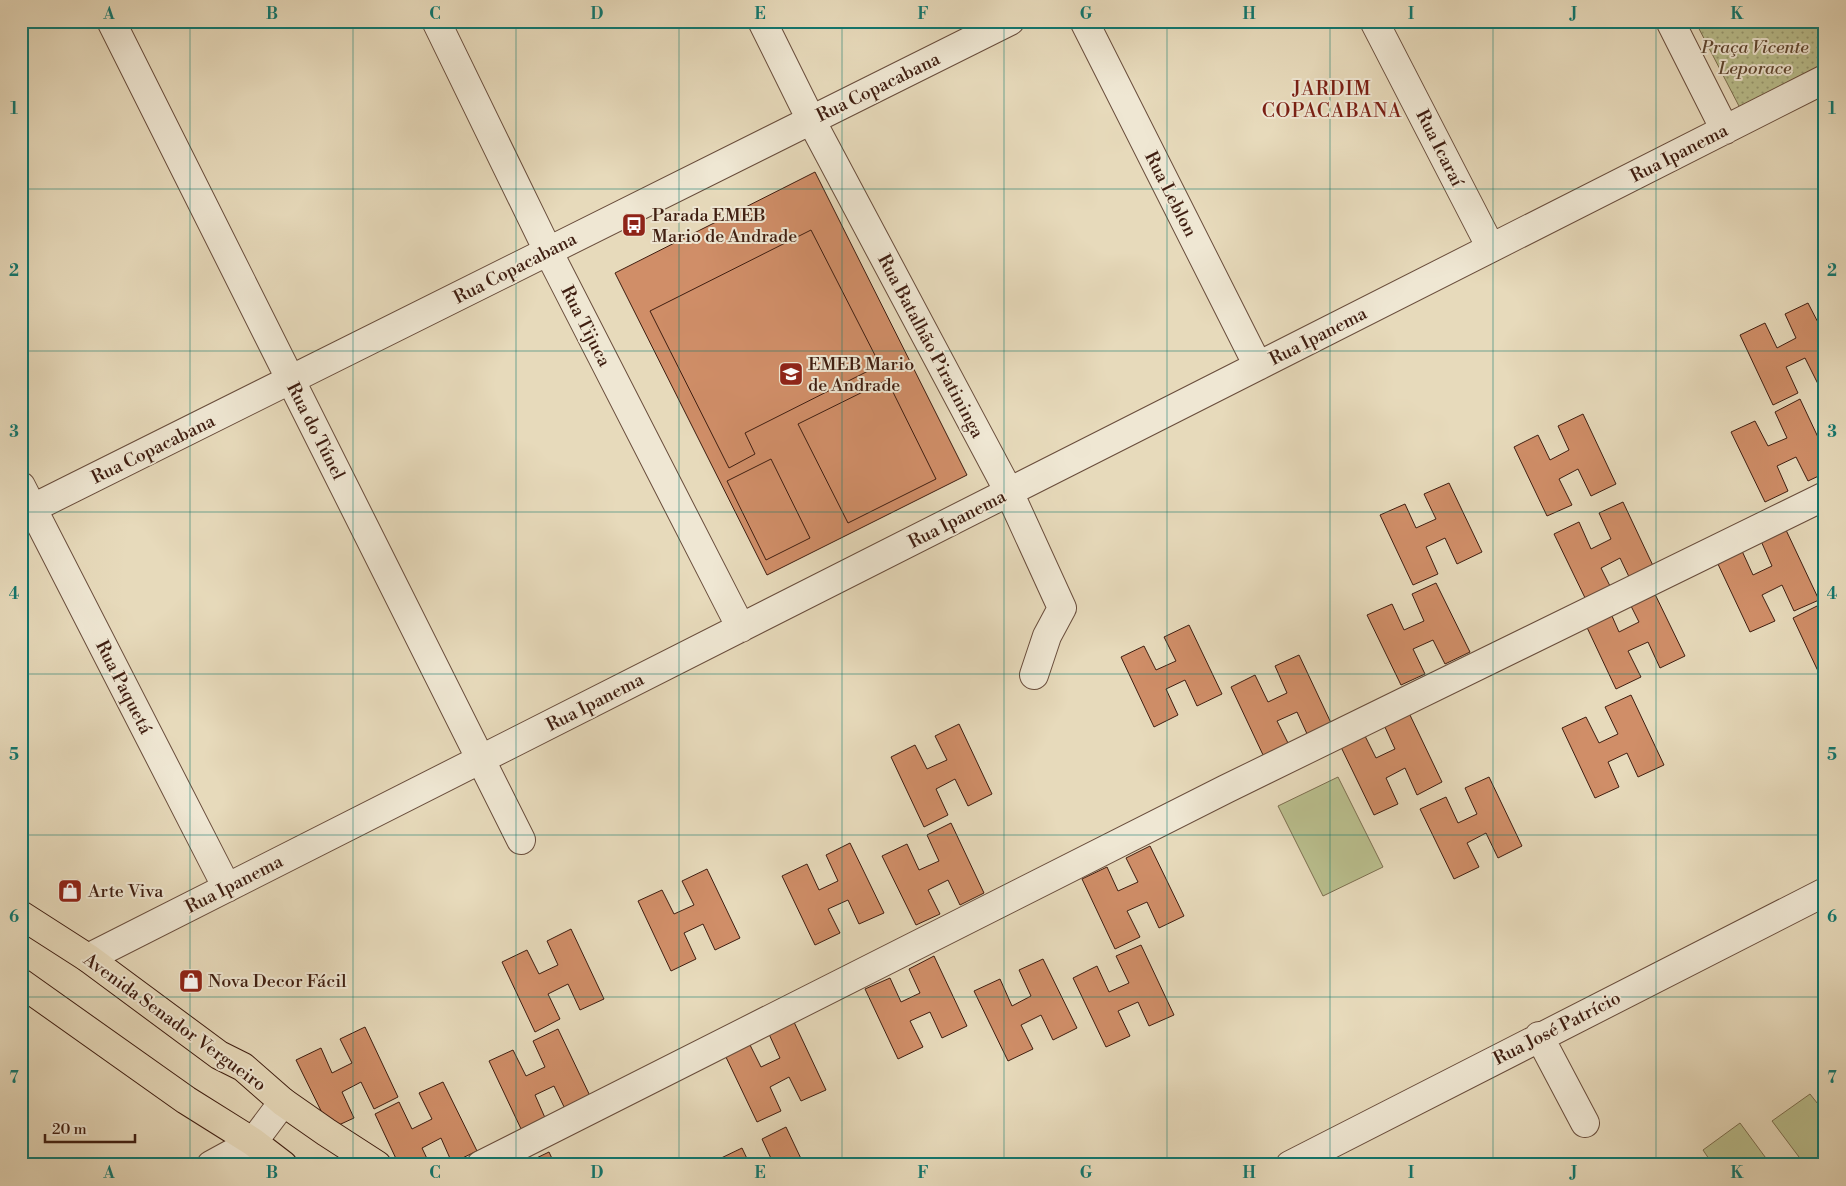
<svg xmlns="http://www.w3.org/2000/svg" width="1846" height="1186" font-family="'Libre Bodoni',serif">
<defs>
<pattern id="park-dots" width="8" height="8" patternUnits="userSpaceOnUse" patternTransform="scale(1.25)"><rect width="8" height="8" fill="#b9be8d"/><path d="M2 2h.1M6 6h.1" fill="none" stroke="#989a72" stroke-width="1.8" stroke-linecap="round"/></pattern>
</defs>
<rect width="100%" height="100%" fill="#e7dabb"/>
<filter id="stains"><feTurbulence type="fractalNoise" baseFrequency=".004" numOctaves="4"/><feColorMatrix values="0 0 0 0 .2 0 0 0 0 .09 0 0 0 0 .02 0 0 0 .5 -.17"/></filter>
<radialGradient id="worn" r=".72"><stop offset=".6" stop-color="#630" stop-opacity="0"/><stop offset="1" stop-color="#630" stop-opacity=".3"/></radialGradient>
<path fill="#b9be8d" stroke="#7c6e4f" d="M1338 777 1383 867 1323 896 1278 806Z
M1810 1094 1825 1113V1165H1805L1772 1121Z
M1740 1123 1771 1165H1713L1703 1150Z"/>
<path fill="url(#park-dots)" stroke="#7c6e4f" d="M1695 21H1825V65L1740 108Z"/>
<path fill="#d08e68" stroke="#3f1e11" d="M815 172 967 475 767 575 615 273Z
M811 230 880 365 745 433 755 454 729 468 650 311Z
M1808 303 1825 336V380L1818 384 1805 358 1786 367 1798 393 1773 405 1740 335 1765 323 1777 348 1796 338 1785 314Z
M887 380 936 479 848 523 798 424Z
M1800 399 1825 452V473L1808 481 1796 457 1777 466 1788 491 1765 502 1731 432 1755 421 1768 446 1787 438 1775 412Z
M1583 414 1616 484 1591 496 1578 469 1559 479 1572 505 1547 516 1514 447 1538 435 1550 460 1569 450 1558 426Z
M771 459 810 538 766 560 727 481Z
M1449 483 1482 552 1457 564 1445 538 1426 547 1438 574 1413 585 1380 515 1405 504 1416 528 1436 519 1424 494Z
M1623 502 1656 572 1632 583 1620 558 1601 568 1613 592 1588 604 1554 534 1579 522 1591 549 1611 539 1599 513Z
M1786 530 1819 600 1794 611 1782 585 1762 595 1775 621 1750 632 1717 562 1742 551 1753 575 1772 566 1761 541Z
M1436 583 1470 652 1445 664 1433 640 1413 649 1425 674 1401 685 1367 615 1392 604 1404 630 1424 621 1412 594Z
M1651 586 1685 656 1660 668 1648 642 1628 651 1641 677 1616 689 1583 619 1608 607 1619 632 1639 622 1627 598Z
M1817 606 1825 621V686L1793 618Z
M1189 625 1222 694 1197 706 1185 680 1166 689 1178 715 1154 727 1121 657 1144 646 1156 670 1176 661 1164 637Z
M1299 655 1332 725 1308 736 1297 712 1277 721 1289 745 1264 757 1231 687 1255 675 1268 702 1287 693 1275 666Z
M1631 695 1664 765 1638 777 1627 753 1608 762 1619 787 1595 798 1562 728 1586 717 1599 743 1618 734 1605 707Z
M1409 713 1442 782 1417 795 1405 768 1386 778 1398 804 1374 815 1340 745 1364 734 1376 758 1395 749 1384 725Z
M959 724 992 794 968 806 955 779 936 789 948 815 924 827 891 757 915 745 927 769 947 760 935 736Z
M1489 777 1522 846 1498 858 1486 833 1467 843 1479 867 1454 879 1420 809 1446 797 1458 823 1477 814 1465 788Z
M951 823 984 893 960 905 948 880 928 890 940 914 916 925 882 856 907 844 919 870 939 861 927 835Z
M850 843 884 913 859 924 848 900 828 909 840 933 815 945 782 876 807 864 819 890 838 881 826 855Z
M1150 846 1184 916 1159 928 1147 902 1127 911 1140 937 1115 949 1082 879 1107 867 1118 891 1138 882 1126 858Z
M707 869 740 938 715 950 703 924 684 933 696 959 671 971 638 901 662 890 674 914 694 905 682 881Z
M571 929 604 999 580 1010 568 984 548 994 560 1019 535 1032 502 962 527 950 539 974 558 965 547 941Z
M1141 945 1174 1015 1149 1026 1138 1002 1118 1011 1130 1036 1106 1047 1073 978 1097 966 1109 992 1129 983 1116 956Z
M934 956 967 1026 942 1038 930 1012 910 1021 923 1047 898 1059 865 989 890 978 901 1002 920 993 909 969Z
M1043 959 1077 1028 1053 1040 1041 1015 1021 1025 1033 1049 1008 1061 974 991 1000 979 1012 1006 1031 996 1019 970Z
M793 1020 826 1090 801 1101 789 1077 770 1087 781 1111 757 1122 724 1053 748 1041 761 1067 780 1058 768 1032Z
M365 1027 398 1097 374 1109 361 1082 342 1092 354 1118 330 1129 296 1060 321 1048 332 1073 352 1063 340 1039Z
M558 1029 591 1098 566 1111 554 1086 535 1095 546 1120 522 1131 489 1061 513 1050 526 1076 545 1067 533 1041Z
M443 1082 477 1151 452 1163 441 1138 422 1148 430 1165H399L375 1114 399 1102 412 1129 432 1119 419 1093Z
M786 1127 804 1165H774L762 1139Z
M742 1148 750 1165H720L717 1160Z
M549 1152 555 1165 524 1164Z"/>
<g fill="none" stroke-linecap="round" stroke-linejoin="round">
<defs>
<path id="minor" d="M111 21 521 840
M436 21 548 251 741 628
M762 21 811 120 1009 492 1062 608 1047 636 1034 675
M1084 21 1258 366
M1374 21 1491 248
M1670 21 1725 130
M21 486 227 888
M21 514 1010 21
M88 958 1825 79
M1539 1036 1585 1123
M211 1165 253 1142 283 1102
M481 1165 1226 789 1825 496
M1290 1165 1825 892"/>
<path id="major" d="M21 915 88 958 219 1055 243 1067 283 1102 326 1132 377 1165
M21 983 186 1100 253 1142 283 1165"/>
</defs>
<use href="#minor" stroke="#694d3c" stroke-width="30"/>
<use href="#major" stroke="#3f1e11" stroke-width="30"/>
<use href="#minor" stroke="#efe7d3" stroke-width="28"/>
<use href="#major" stroke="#e7dabb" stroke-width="28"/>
</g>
<path fill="none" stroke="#0f766e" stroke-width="1" stroke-opacity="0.55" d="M190 21V1165M353 21V1165M516 21V1165M679 21V1165M842 21V1165M1004 21V1165M1167 21V1165M1330 21V1165M1493 21V1165M1656 21V1165M21 189H1825M21 351H1825M21 512H1825M21 674H1825M21 835H1825M21 997H1825"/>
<defs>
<symbol id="bus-square" viewBox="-11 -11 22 22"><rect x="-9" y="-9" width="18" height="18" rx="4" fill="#8f2418" stroke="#efe7d3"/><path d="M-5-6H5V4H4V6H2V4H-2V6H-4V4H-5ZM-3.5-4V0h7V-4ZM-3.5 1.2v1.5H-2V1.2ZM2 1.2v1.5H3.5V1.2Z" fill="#fff"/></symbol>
<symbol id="school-square" viewBox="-11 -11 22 22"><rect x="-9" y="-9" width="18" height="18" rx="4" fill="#8f2418" stroke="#efe7d3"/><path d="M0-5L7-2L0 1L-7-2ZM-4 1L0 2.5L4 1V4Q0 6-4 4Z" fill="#fff"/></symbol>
<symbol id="shop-square" viewBox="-11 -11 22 22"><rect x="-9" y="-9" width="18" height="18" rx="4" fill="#8f2418" stroke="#efe7d3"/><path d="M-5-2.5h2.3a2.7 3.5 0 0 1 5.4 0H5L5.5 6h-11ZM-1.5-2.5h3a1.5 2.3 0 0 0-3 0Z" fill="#fff"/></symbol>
</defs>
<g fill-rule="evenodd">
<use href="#bus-square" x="620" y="211" width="28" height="28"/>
<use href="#school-square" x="777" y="360" width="28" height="28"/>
<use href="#shop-square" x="56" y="877" width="28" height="28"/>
<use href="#shop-square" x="177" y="967" width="28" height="28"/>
</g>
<g text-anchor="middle" stroke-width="4" stroke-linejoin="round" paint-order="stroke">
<g font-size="18" font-style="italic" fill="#5e4630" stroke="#efe7d3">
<text x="1755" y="53">Praça Vicente<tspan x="1755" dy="21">Leporace</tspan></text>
</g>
<g font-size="18" fill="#3f1e11" stroke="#efe7d3">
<text transform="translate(878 87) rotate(-26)" y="6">Rua Copacabana</text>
<text transform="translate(1440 148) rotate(63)" y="6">Rua Icaraí</text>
<text transform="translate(1679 153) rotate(-27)" y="6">Rua Ipanema</text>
<text transform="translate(1171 194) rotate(63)" y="6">Rua Leblon</text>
<text transform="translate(515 268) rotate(-27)" y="6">Rua Copacabana</text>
<text transform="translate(586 326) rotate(63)" y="6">Rua Tijuca</text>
<text transform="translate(1318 336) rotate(-27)" y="6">Rua Ipanema</text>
<text transform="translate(931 346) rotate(62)" y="6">Rua Batalhão Piratininga</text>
<text transform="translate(316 431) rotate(63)" y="6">Rua do Túnel</text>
<text transform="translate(153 449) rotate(-26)" y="6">Rua Copacabana</text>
<text transform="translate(957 519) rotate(-27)" y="6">Rua Ipanema</text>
<text transform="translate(124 687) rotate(63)" y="6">Rua Paquetá</text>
<text transform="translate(595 702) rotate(-27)" y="6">Rua Ipanema</text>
<text transform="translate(234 884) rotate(-27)" y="6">Rua Ipanema</text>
<text transform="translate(175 1022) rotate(36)" y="6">Avenida Senador Vergueiro</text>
<text transform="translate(1557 1028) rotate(-27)" y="6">Rua José Patrício</text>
</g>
<g font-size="18" fill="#3f1e11" stroke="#efe7d3" text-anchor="start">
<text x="652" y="221">Parada EMEB<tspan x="652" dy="21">Mario de Andrade</tspan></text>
<text x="808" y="370">EMEB Mario<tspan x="808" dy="21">de Andrade</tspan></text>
<text x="88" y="897">Arte Viva</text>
<text x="208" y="987">Nova Decor Fácil</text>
</g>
<g font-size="19" letter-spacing="1" fill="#7a1f14" stroke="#efe7d3">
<text x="1332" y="95">JARDIM<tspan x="1332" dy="22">COPACABANA</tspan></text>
</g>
</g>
<rect width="1846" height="1186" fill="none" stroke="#e7dabb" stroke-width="55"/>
<path d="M45 1134v8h90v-8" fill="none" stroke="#3f1e11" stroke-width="2.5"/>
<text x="52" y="1134" font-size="15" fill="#3f1e11" stroke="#efe7d3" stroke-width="4" paint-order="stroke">20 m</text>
<rect x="28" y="28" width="1790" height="1130" fill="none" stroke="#0f766e" stroke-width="2"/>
<g font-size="16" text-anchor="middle" font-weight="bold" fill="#0f766e">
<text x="109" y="19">A</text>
<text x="272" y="19">B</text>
<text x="435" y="19">C</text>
<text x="597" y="19">D</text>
<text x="760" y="19">E</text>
<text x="923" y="19">F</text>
<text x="1086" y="19">G</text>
<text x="1249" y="19">H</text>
<text x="1411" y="19">I</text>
<text x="1574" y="19">J</text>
<text x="1737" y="19">K</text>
<text x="14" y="114">1</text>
<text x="1832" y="114">1</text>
<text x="14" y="276">2</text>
<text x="1832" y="276">2</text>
<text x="14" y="437">3</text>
<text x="1832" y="437">3</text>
<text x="14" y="599">4</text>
<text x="1832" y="599">4</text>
<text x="14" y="760">5</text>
<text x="1832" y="760">5</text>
<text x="14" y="922">6</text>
<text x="1832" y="922">6</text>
<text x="14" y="1083">7</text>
<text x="1832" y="1083">7</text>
<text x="109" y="1178">A</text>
<text x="272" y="1178">B</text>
<text x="435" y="1178">C</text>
<text x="597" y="1178">D</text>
<text x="760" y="1178">E</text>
<text x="923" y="1178">F</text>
<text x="1086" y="1178">G</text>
<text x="1249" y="1178">H</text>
<text x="1411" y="1178">I</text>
<text x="1574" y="1178">J</text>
<text x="1737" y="1178">K</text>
</g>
<rect width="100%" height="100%" filter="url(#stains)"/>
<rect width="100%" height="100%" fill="url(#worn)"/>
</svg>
